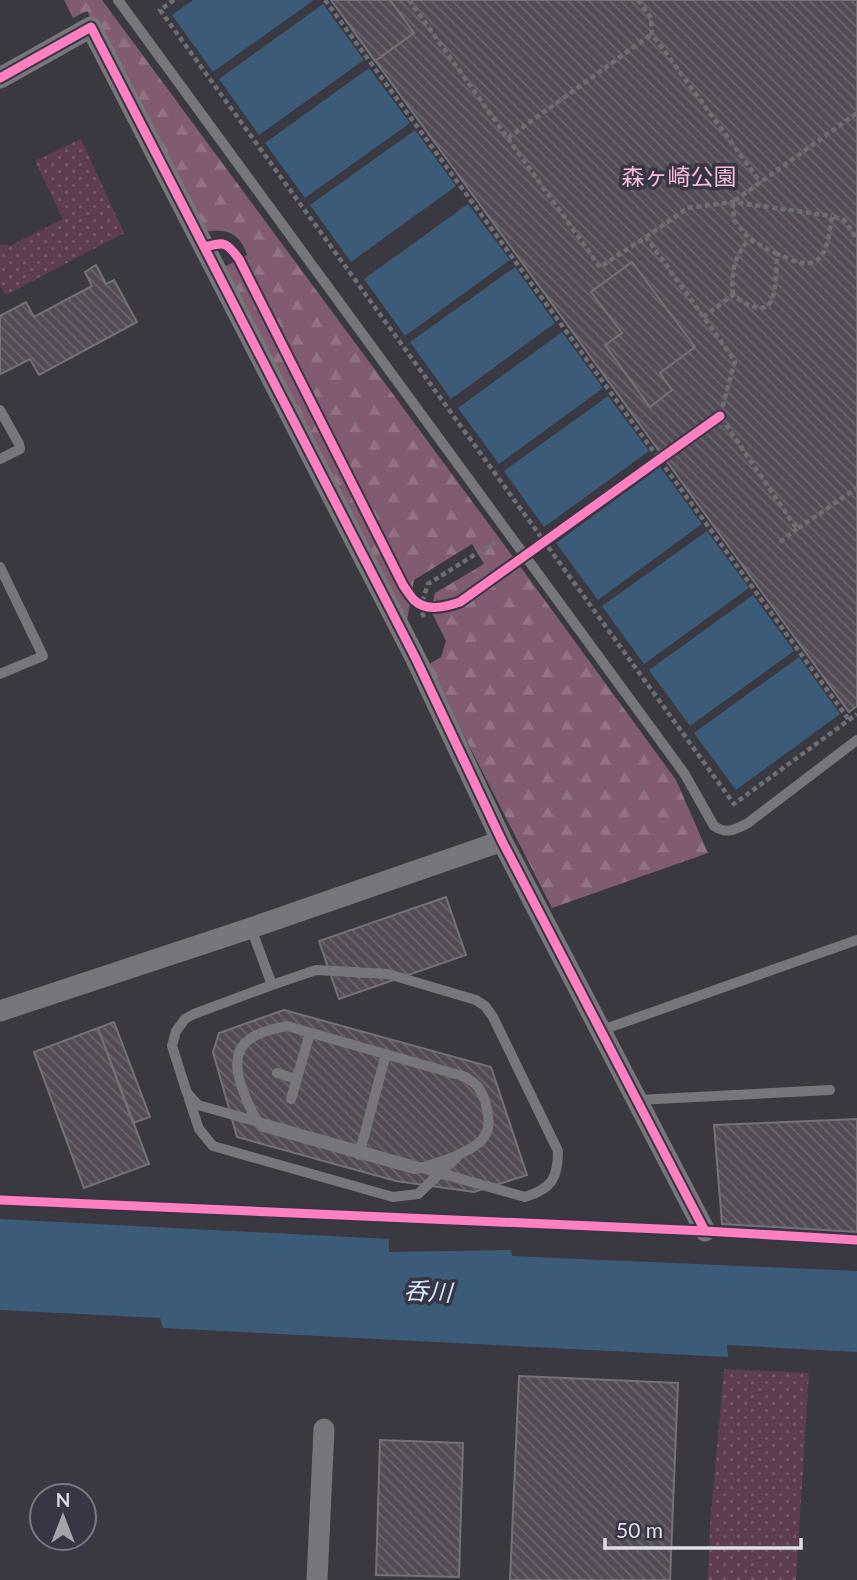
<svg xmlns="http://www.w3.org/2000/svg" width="857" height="1580" font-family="Lato,'Noto Sans JP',sans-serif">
<defs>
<pattern id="forest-firs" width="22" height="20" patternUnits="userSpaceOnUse" patternTransform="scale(1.75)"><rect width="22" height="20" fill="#815b71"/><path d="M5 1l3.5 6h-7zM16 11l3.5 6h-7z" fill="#927285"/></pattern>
<pattern id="park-dots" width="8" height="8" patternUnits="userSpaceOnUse" patternTransform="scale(1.75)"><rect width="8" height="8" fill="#5f3d51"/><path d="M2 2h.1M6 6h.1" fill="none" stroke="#76596a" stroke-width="1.8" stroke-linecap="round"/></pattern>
<pattern id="building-back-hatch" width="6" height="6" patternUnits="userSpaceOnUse" patternTransform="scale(1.75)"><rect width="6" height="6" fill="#534c57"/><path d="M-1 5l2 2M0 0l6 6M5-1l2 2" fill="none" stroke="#6b656f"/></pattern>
</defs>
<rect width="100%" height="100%" fill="#3a3840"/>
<path fill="url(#forest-firs)" d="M64 0H102L522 569 676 780 708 853 552 908 428 665 441 657 446 641 431 611 435 593 484 564 472 544 414 580 407 621 222 268 247 255C240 232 226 228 203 232L87 11 73 18Z"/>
<path fill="url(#park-dots)" d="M81 139 124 233 6 295 0 286V245H12L63 219 35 161Z
M724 1369 809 1373 796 1580H708L710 1525Z"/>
<path fill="#3b5b78" d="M193 0H314L213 72 172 15Z
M323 4 364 60 259 135 219 79Z
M369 68 410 123 305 198 265 143Z
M415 130 456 186 351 262 310 205Z
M468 204 510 260 405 336 364 279Z
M515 267 555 323 451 399 410 342Z
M562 332 603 388 499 464 458 408Z
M608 396 649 451 544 527 504 471Z
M660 467 702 524 598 600 556 543Z
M707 531 749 588 644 664 602 606Z
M753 595 794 651 690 726 649 670Z
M799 657 840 714 736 790 694 733Z
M0 1219 389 1239V1252L511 1250 512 1256 857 1271V1352L727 1345 728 1357 163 1328 160 1318 0 1310Z"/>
<path fill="url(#building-back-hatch)" stroke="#757178" stroke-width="2" d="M331 0H390L414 33 375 61Z
M331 0H857V706L849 712Z
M632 262 695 347 660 373 672 390 650 407 605 345 622 333 591 292Z
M96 265 106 284 114 280 137 322 39 375 30 359 1 374 0 372V316L26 302 34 317 92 286 85 272Z
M446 897 466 955 339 999 319 941Z
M284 1010 491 1067 527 1175 474 1192 396 1181 237 1137 213 1052 219 1033Z
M114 1022 150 1117 133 1123 98 1028Z
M98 1028 149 1164 84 1188 34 1052Z
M857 1119V1232L722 1224 714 1125Z
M519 1376 678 1383 670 1580H510Z
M380 1440 463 1443 459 1577 376 1575Z"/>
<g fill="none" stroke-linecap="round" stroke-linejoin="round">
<path stroke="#706e75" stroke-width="4.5" stroke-dasharray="5 3.5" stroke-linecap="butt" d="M174 0 160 10 734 804 857 714
M325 0 849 720
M409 0 600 267 646 237 735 361 720 416 797 529 857 488
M638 0 651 18 652 34 761 183
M508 138 652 34
M646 237 688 208 733 202 832 216
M777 254 749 239 734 220 733 202 857 113
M733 295C731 272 734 257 749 239
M703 317 733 295C779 330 775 287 777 254 786 257 795 262 804 263 828 266 829 233 832 216L844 220 857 239
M780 542 797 529
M424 617 420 609 428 584 495 542"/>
<path stroke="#77767c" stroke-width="10" d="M118 0 684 773 714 826C727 835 736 829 748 823L857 740
M0 410 19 444 20 449 0 459
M0 567 43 656 0 674
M251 928 272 985 316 970 388 974 476 1000 485 1006 493 1017 558 1151C558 1179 551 1189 525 1197L198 1105 187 1093 172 1046 176 1031 185 1019 194 1014 272 985
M287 1026 466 1077C469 1080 475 1083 478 1087 486 1097 492 1123 486 1134 477 1152 433 1165 414 1169L263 1127C252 1116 248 1103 242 1088 227 1046 248 1033 287 1026Z
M602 1030 857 940
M277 1073 297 1079
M189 1099 199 1129 213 1146 393 1197 418 1194 457 1157
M291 1099 310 1033
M638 1100 830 1090
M359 1155 386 1054"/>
<path stroke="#77767c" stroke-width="21" d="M0 78 91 27 416 659 502 841 705 1231
M0 1011 251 928 502 841
M317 1580 324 1429"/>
<defs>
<path id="cycleway" d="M0 78 91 27 416 659 502 841 705 1231
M204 247C224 242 226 241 239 259L403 585C406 589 410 596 414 600 426 612 445 607 460 602L720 416
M0 1200 705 1231 857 1240"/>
</defs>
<use href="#cycleway" stroke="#383544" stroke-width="13"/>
<use href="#cycleway" stroke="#ff80c0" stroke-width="9"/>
</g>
<g text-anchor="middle" stroke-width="7" stroke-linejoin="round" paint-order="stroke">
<g font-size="23" fill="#f7bedd" stroke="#383544">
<text x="679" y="185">森ヶ崎公園</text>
</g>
<g font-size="24" font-style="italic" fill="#d0e7fc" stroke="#383544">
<text transform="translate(428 1292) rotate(3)" y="8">呑川</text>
</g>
</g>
<g transform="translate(63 1517)"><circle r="33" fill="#383544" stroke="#7b7885" stroke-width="2"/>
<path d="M0-5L12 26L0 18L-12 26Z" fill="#a5a3ad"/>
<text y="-10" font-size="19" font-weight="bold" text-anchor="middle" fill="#dfdde7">N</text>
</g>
<path d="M605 1538v10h196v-10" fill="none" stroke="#dfdde7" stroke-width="3.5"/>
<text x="616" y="1538" font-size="21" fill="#dfdde7" stroke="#383544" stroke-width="5" paint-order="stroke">50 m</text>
</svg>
